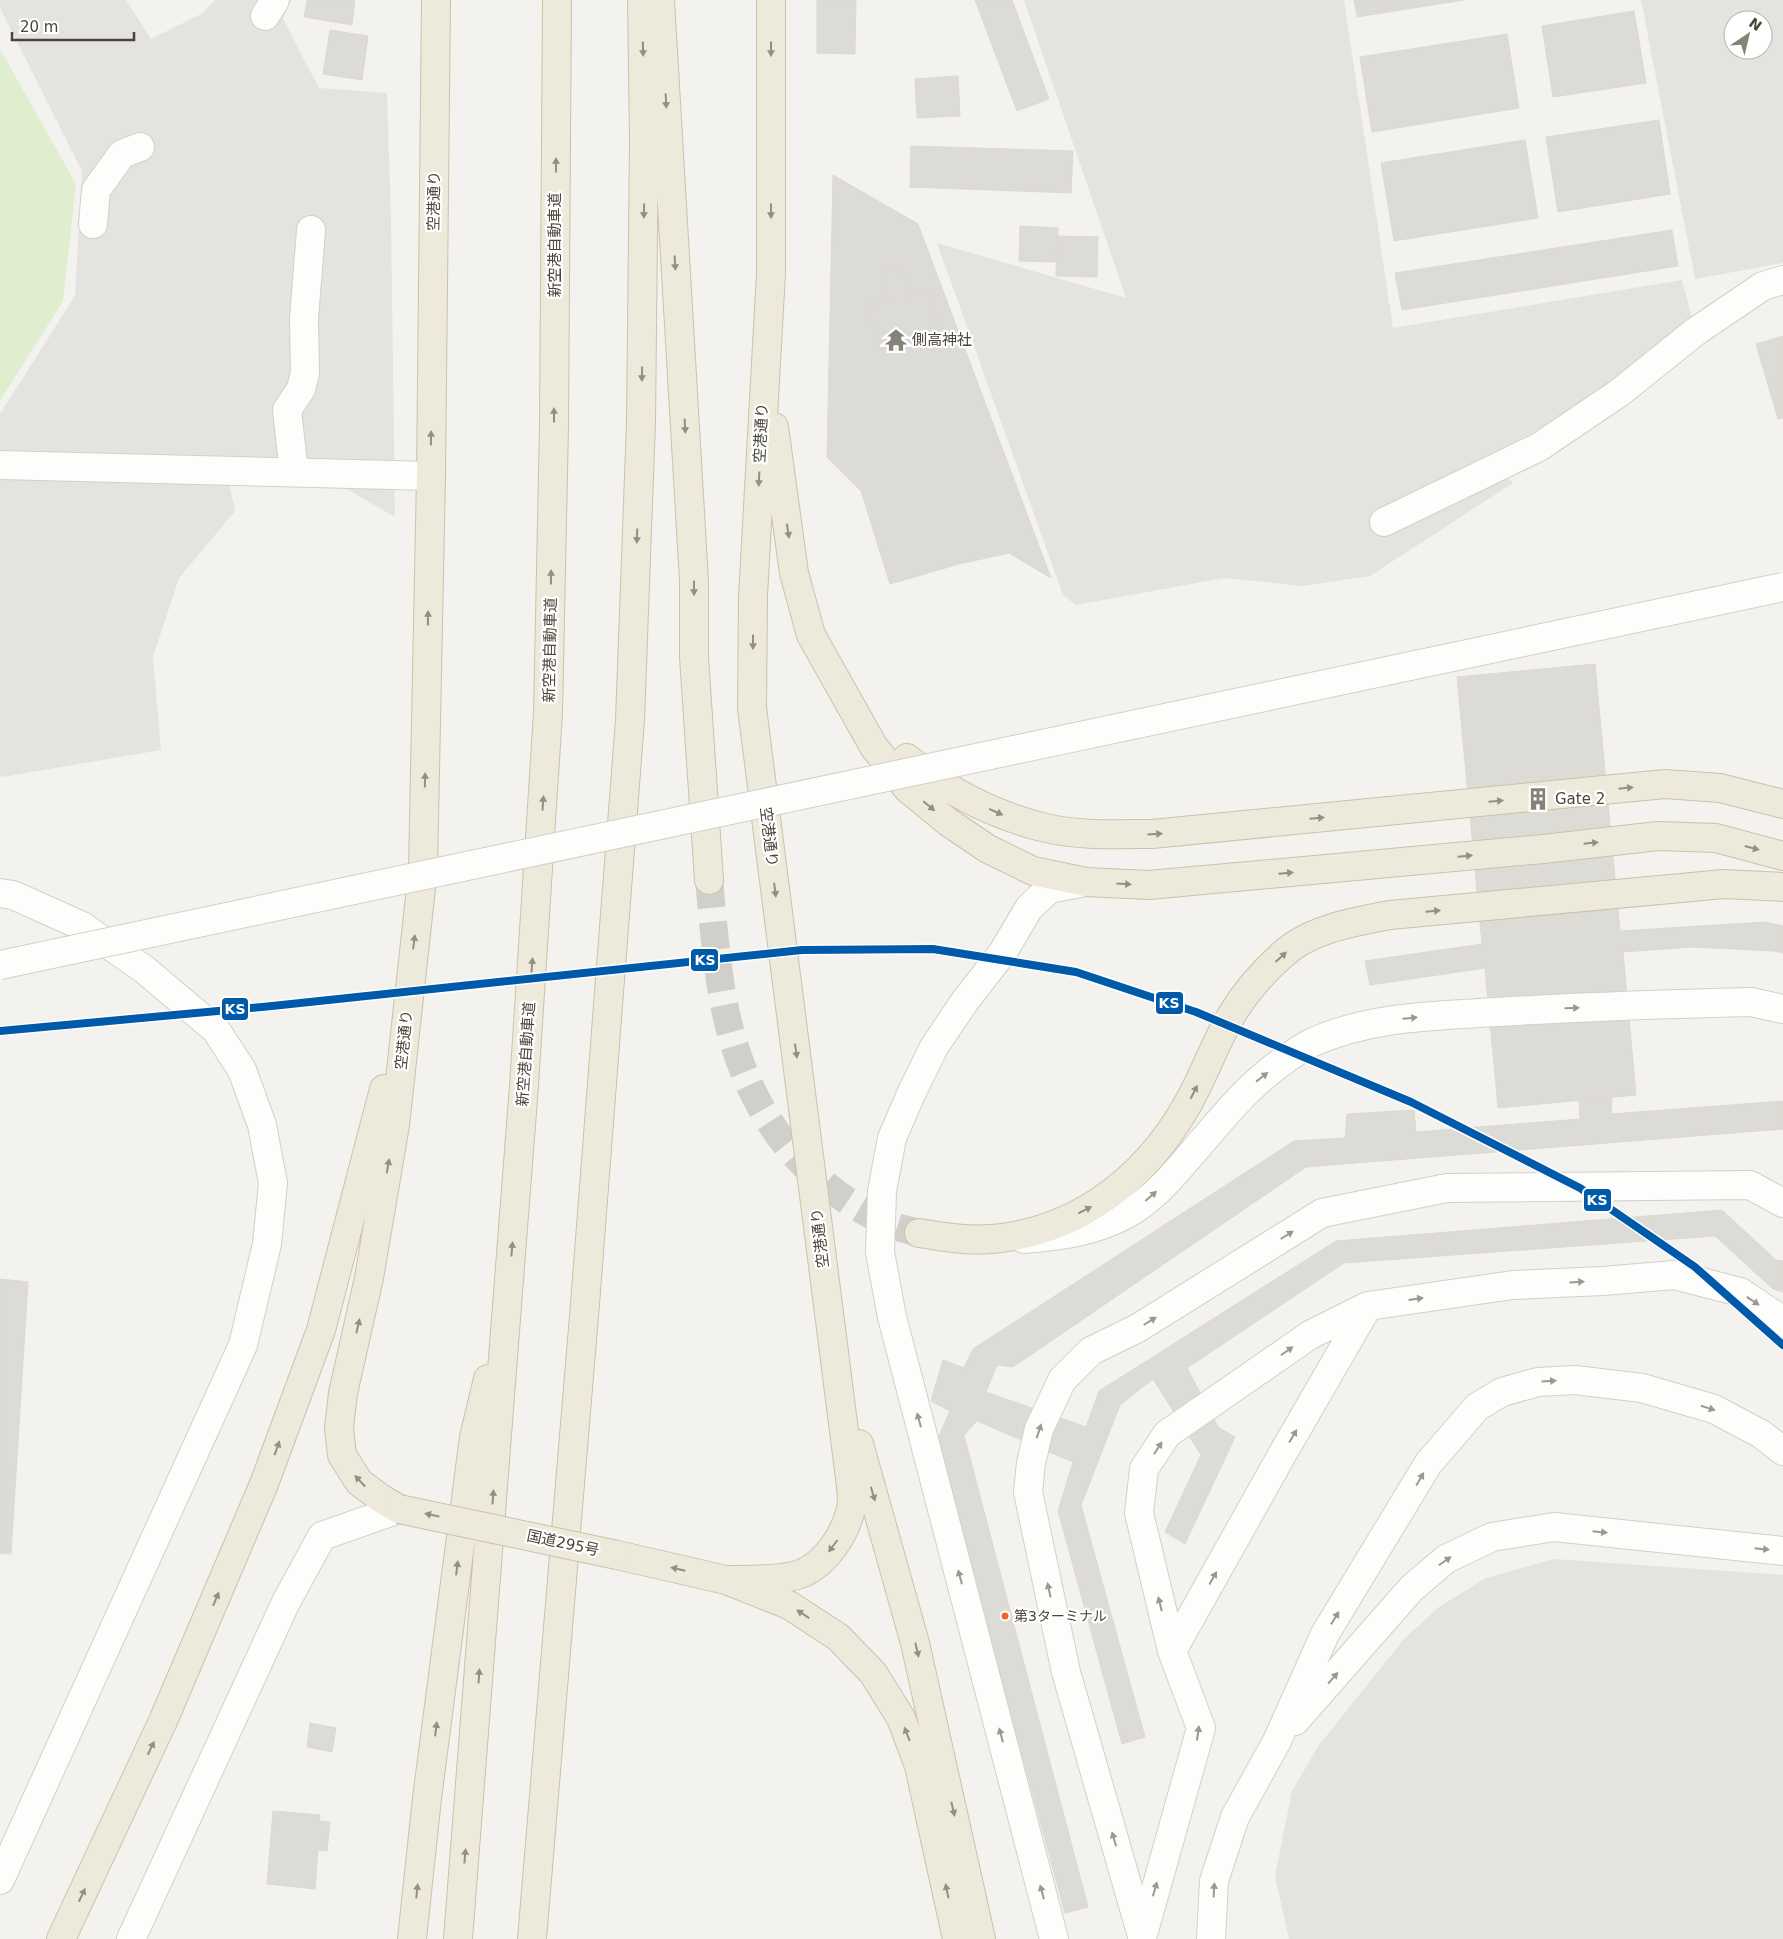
<svg xmlns="http://www.w3.org/2000/svg" width="1783" height="1939" font-family="'DejaVu Sans','Noto Sans JP',sans-serif">
<rect width="100%" height="100%" fill="#f3f2ee"/>
<path fill="#deeece" d="M0 49 76 184 63 301 0 401Z"/>
<path fill="#e5e3df" fill-rule="evenodd" d="M0 0H126L151 39 203 13 215 0H291L283 19 319 88 387 93 391 220 395 517 340 485 229 482 235 511 179 578 153 657 161 750 2 777 0 775V414L75 296 82 171 0 8Z
M1024 0H1344L1393 328 1682 280 1692 318 1609 388 1488 458 1513 483 1370 576 1303 586 1224 578 1076 605 1063 595 937 243 1126 298Z
M1641 0H1783V263L1695 279ZM1733 20H1763V50H1733Z
M1554 1559 1783 1575V1939H1289L1275 1876 1292 1791 1319 1745 1404 1639 1439 1607 1486 1578Z"/>
<path fill="#dddbd6" stroke="#dcd9d3" d="M307 0H355L352 25 304 17Z
M817 0H856L855 54 817 53Z
M975 0H1012L1049 99 1017 111Z
M1354 0H1464L1357 17Z
M1634 11 1646 83 1553 97 1542 26Z
M330 30 368 36 362 80 323 74Z
M1507 34 1519 108 1372 132 1360 57Z
M958 76 960 116 917 118 915 79Z
M1659 120 1670 194 1558 212 1546 137Z
M1525 140 1538 218 1394 241 1381 163Z
M911 146 1073 151 1071 193 910 187Z
M833 175 918 224 1051 578 1009 553 959 564 890 584 861 491 827 457Z
M1020 226 1058 228 1056 262 1019 261Z
M1672 230 1678 266 1402 310 1395 273Z
M1057 236 1098 237 1097 277 1056 276Z
M902 265 909 296 930 291 939 336 878 349 868 305 888 300 882 269Z
M1783 336V418L1778 419 1756 344Z
M1595 664 1620 931 1765 922 1783 926V953L1774 951 1692 947 1623 952 1636 1095 1498 1108 1485 968 1370 985 1365 961 1482 944 1457 677Z
M1612 1098 1611 1114 1783 1101V1129L1306 1167 1013 1367 997 1365 986 1392 1086 1427 1099 1391 1336 1241 1722 1210 1776 1260 1783 1261V1292L1773 1289 1715 1236 1344 1263 1187 1368 1218 1427 1235 1437 1185 1544 1165 1532 1201 1455 1153 1379 1120 1405 1081 1505 1145 1737 1122 1744 1058 1511 1073 1462 977 1421 964 1435 1088 1907 1065 1913 937 1440 950 1411 931 1401 943 1360 964 1368 973 1349 1294 1141 1345 1138 1347 1114 1414 1110 1416 1132 1580 1119 1579 1101Z
M0 1279 28 1282 11 1554 0 1553Z
M310 1723 336 1728 332 1752 307 1747Z
M273 1811 320 1815 319 1821 330 1822 327 1851 318 1850 315 1889 267 1884Z"/>
<g fill="none" stroke-linecap="round" stroke-linejoin="round">
<path stroke="#d1cfca" stroke-width="28" stroke-dasharray="28 14" stroke-linecap="butt" d="M709 880C714 929 717 979 729 1026 752 1116 803 1184 887 1223 897 1228 909 1230 919 1233"/>
<defs>
<path id="minor" d="M265 16 275 0
M93 224 96 190 122 154 140 147
M0 465 431 476
M294 472 287 410 301 389 305 373 304 319 311 230
M1384 522 1539 447 1619 393 1695 332 1763 286 1783 280
M0 893 13 895 82 926 145 970 216 1030 242 1070 262 1125 273 1183 267 1244 243 1345 0 1880
M1024 1239C1060 1236 1093 1232 1125 1215 1150 1202 1170 1179 1188 1158 1221 1120 1248 1084 1290 1056 1297 1052 1304 1046 1311 1043 1369 1016 1434 1016 1497 1012 1581 1007 1666 1004 1751 1002L1783 1009
M1172 1651 1283 1453 1368 1306
M1295 1721 1412 1588 1446 1559 1492 1537 1554 1527 1783 1551
M1142 1936 1066 1672 1028 1492 1031 1463 1039 1429 1062 1380 1091 1351 1138 1328 1322 1213 1447 1188 1750 1185 1783 1203
M1142 1938 1201 1728 1172 1651 1139 1513 1144 1469 1167 1434 1310 1335 1368 1306 1513 1285 1603 1281 1674 1275 1740 1292 1776 1316 1783 1323
M131 1939 286 1602 322 1536 399 1509
M1054 1939 892 1317 880 1252 882 1191 892 1138 911 1094 934 1047 965 1001 1003 952 1029 908 1049 889 1086 882
M1211 1939 1214 1881 1235 1817 1277 1741 1325 1634 1428 1464 1477 1407 1502 1392 1538 1382 1575 1380 1642 1388 1714 1409 1761 1434 1783 1451"/>
<path id="highway" d="M660 0 694 581V657L709 880
M774 427 794 573 811 635 874 747 908 789 948 822 988 849 1033 871 1086 882 1149 885 1543 849 1658 836 1716 838 1783 856
M907 758C947 791 995 816 1046 828 1080 836 1117 834 1152 834L1665 784 1720 788 1783 804
M919 1233C943 1237 967 1241 991 1239 1076 1232 1144 1180 1186 1107 1203 1078 1214 1045 1231 1016 1244 994 1263 972 1282 955 1310 929 1353 922 1390 915L1724 884 1783 887
M859 1444 915 1643 981 1939
M399 1509 382 1499 359 1482 342 1455 339 1428 343 1393 369 1278 395 1125 423 870 431 476 436 0
M617 1555 726 1580 789 1605 838 1637 873 1673 901 1718 919 1766 957 1939
M726 1580C747 1580 784 1581 803 1573 827 1562 845 1534 851 1509 853 1500 851 1488 850 1478L752 708 753 596 771 273V0
M61 1939 163 1721 264 1484 321 1330 384 1089
M412 1939 427 1798 474 1437 488 1379
M458 1939 524 1086 548 713 554 425 557 0
M532 1939 585 1304 630 720 641 422 644 141 642 0"/>
</defs>
<use href="#minor" stroke="#d1d0cb" stroke-width="30"/>
<use href="#highway" stroke="#cbc2a9" stroke-width="30"/>
<use href="#minor" stroke="#fdfdfc" stroke-width="28"/>
<use href="#highway" stroke="#ede9db" stroke-width="28"/>
<defs>
<path id="minor-bridge" d="M0 965 1783 587"/>
<path id="highway-bridge" d="M399 1509 617 1555"/>
</defs>
<use href="#minor-bridge" stroke="#d1d0cb" stroke-width="30" stroke-linecap="butt"/>
<use href="#highway-bridge" stroke="#cbc2a9" stroke-width="30" stroke-linecap="butt"/>
<use href="#minor-bridge" stroke="#fdfdfc" stroke-width="28"/>
<use href="#highway-bridge" stroke="#ede9db" stroke-width="28"/>
<defs>
<path id="rail-1" d="M0 1031 272 1006 802 950 933 949 1076 972 1196 1012 1411 1102 1580 1188 1695 1267 1783 1345"/>
</defs>
<use href="#rail-1" stroke="#fff" stroke-width="11"/>
<use href="#rail-1" stroke="#005aaa" stroke-width="8"/>
</g>
<defs><path id="oneway-solid" d="M-6-.8H1V-3.2L6.5 0L1 3.2V.8H-6Z" transform="scale(1.25)"/></defs>
<g fill="#938f82">
<use href="#oneway-solid" transform="translate(643 49) rotate(89)"/>
<use href="#oneway-solid" transform="translate(771 49) rotate(90)"/>
<use href="#oneway-solid" transform="translate(666 101) rotate(87)"/>
<use href="#oneway-solid" transform="translate(556 165) rotate(-90)"/>
<use href="#oneway-solid" transform="translate(644 211) rotate(91)"/>
<use href="#oneway-solid" transform="translate(771 211) rotate(90)"/>
<use href="#oneway-solid" transform="translate(675 263) rotate(87)"/>
<use href="#oneway-solid" transform="translate(642 374) rotate(91)"/>
<use href="#oneway-solid" transform="translate(554 415) rotate(-90)"/>
<use href="#oneway-solid" transform="translate(685 426) rotate(87)"/>
<use href="#oneway-solid" transform="translate(431 438) rotate(-89)"/>
<use href="#oneway-solid" transform="translate(759 479) rotate(93)"/>
<use href="#oneway-solid" transform="translate(788 531) rotate(81)"/>
<use href="#oneway-solid" transform="translate(637 536) rotate(92)"/>
<use href="#oneway-solid" transform="translate(551 577) rotate(-89)"/>
<use href="#oneway-solid" transform="translate(694 588) rotate(90)"/>
<use href="#oneway-solid" transform="translate(428 618) rotate(-89)"/>
<use href="#oneway-solid" transform="translate(753 642) rotate(90)"/>
<use href="#oneway-solid" transform="translate(425 780) rotate(-89)"/>
<use href="#oneway-solid" transform="translate(1626 788) rotate(-6)"/>
<use href="#oneway-solid" transform="translate(1496 801) rotate(-5)"/>
<use href="#oneway-solid" transform="translate(543 803) rotate(-86)"/>
<use href="#oneway-solid" transform="translate(929 806) rotate(40)"/>
<use href="#oneway-solid" transform="translate(996 812) rotate(24)"/>
<use href="#oneway-solid" transform="translate(1317 818) rotate(-5)"/>
<use href="#oneway-solid" transform="translate(1155 834) rotate(-4)"/>
<use href="#oneway-solid" transform="translate(1591 843) rotate(-6)"/>
<use href="#oneway-solid" transform="translate(1752 848) rotate(15)"/>
<use href="#oneway-solid" transform="translate(1465 856) rotate(-5)"/>
<use href="#oneway-solid" transform="translate(1286 873) rotate(-5)"/>
<use href="#oneway-solid" transform="translate(1124 884) rotate(3)"/>
<use href="#oneway-solid" transform="translate(775 890) rotate(83)"/>
<use href="#oneway-solid" transform="translate(1433 911) rotate(-5)"/>
<use href="#oneway-solid" transform="translate(414 942) rotate(-83)"/>
<use href="#oneway-solid" transform="translate(1281 957) rotate(-42)"/>
<use href="#oneway-solid" transform="translate(532 965) rotate(-86)"/>
<use href="#oneway-solid" transform="translate(796 1051) rotate(82)"/>
<use href="#oneway-solid" transform="translate(1194 1092) rotate(-63)"/>
<use href="#oneway-solid" transform="translate(388 1166) rotate(-80)"/>
<use href="#oneway-solid" transform="translate(1085 1210) rotate(-27)"/>
<use href="#oneway-solid" transform="translate(512 1249) rotate(-85)"/>
<use href="#oneway-solid" transform="translate(358 1326) rotate(-77)"/>
<use href="#oneway-solid" transform="translate(277 1448) rotate(-70)"/>
<use href="#oneway-solid" transform="translate(360 1481) rotate(-133)"/>
<use href="#oneway-solid" transform="translate(873 1494) rotate(74)"/>
<use href="#oneway-solid" transform="translate(493 1497) rotate(-86)"/>
<use href="#oneway-solid" transform="translate(432 1515) rotate(-168)"/>
<use href="#oneway-solid" transform="translate(833 1546) rotate(127)"/>
<use href="#oneway-solid" transform="translate(457 1568) rotate(-83)"/>
<use href="#oneway-solid" transform="translate(678 1569) rotate(-167)"/>
<use href="#oneway-solid" transform="translate(216 1599) rotate(-67)"/>
<use href="#oneway-solid" transform="translate(803 1614) rotate(-147)"/>
<use href="#oneway-solid" transform="translate(917 1650) rotate(77)"/>
<use href="#oneway-solid" transform="translate(479 1676) rotate(-86)"/>
<use href="#oneway-solid" transform="translate(436 1729) rotate(-83)"/>
<use href="#oneway-solid" transform="translate(907 1734) rotate(-111)"/>
<use href="#oneway-solid" transform="translate(151 1748) rotate(-65)"/>
<use href="#oneway-solid" transform="translate(953 1809) rotate(77)"/>
<use href="#oneway-solid" transform="translate(465 1856) rotate(-85)"/>
<use href="#oneway-solid" transform="translate(417 1891) rotate(-84)"/>
<use href="#oneway-solid" transform="translate(947 1891) rotate(-102)"/>
<use href="#oneway-solid" transform="translate(82 1895) rotate(-65)"/>
</g>
<g fill="#9b9891">
<use href="#oneway-solid" transform="translate(1572 1008) rotate(-2)"/>
<use href="#oneway-solid" transform="translate(1410 1018) rotate(-5)"/>
<use href="#oneway-solid" transform="translate(1262 1077) rotate(-38)"/>
<use href="#oneway-solid" transform="translate(1151 1196) rotate(-41)"/>
<use href="#oneway-solid" transform="translate(1287 1235) rotate(-32)"/>
<use href="#oneway-solid" transform="translate(1577 1282) rotate(-3)"/>
<use href="#oneway-solid" transform="translate(1416 1299) rotate(-8)"/>
<use href="#oneway-solid" transform="translate(1753 1301) rotate(33)"/>
<use href="#oneway-solid" transform="translate(1150 1321) rotate(-32)"/>
<use href="#oneway-solid" transform="translate(1287 1351) rotate(-35)"/>
<use href="#oneway-solid" transform="translate(1549 1381) rotate(-4)"/>
<use href="#oneway-solid" transform="translate(1708 1408) rotate(18)"/>
<use href="#oneway-solid" transform="translate(919 1420) rotate(-105)"/>
<use href="#oneway-solid" transform="translate(1039 1431) rotate(-72)"/>
<use href="#oneway-solid" transform="translate(1293 1436) rotate(-60)"/>
<use href="#oneway-solid" transform="translate(1158 1448) rotate(-57)"/>
<use href="#oneway-solid" transform="translate(1420 1479) rotate(-60)"/>
<use href="#oneway-solid" transform="translate(1600 1532) rotate(6)"/>
<use href="#oneway-solid" transform="translate(1762 1549) rotate(6)"/>
<use href="#oneway-solid" transform="translate(1445 1561) rotate(-35)"/>
<use href="#oneway-solid" transform="translate(960 1577) rotate(-105)"/>
<use href="#oneway-solid" transform="translate(1213 1578) rotate(-61)"/>
<use href="#oneway-solid" transform="translate(1049 1590) rotate(-102)"/>
<use href="#oneway-solid" transform="translate(1160 1604) rotate(-104)"/>
<use href="#oneway-solid" transform="translate(1335 1618) rotate(-58)"/>
<use href="#oneway-solid" transform="translate(1333 1678) rotate(-49)"/>
<use href="#oneway-solid" transform="translate(1198 1733) rotate(-82)"/>
<use href="#oneway-solid" transform="translate(1001 1735) rotate(-105)"/>
<use href="#oneway-solid" transform="translate(1114 1839) rotate(-106)"/>
<use href="#oneway-solid" transform="translate(1155 1889) rotate(-74)"/>
<use href="#oneway-solid" transform="translate(1214 1890) rotate(-87)"/>
<use href="#oneway-solid" transform="translate(1042 1892) rotate(-105)"/>
</g>
<defs>
<symbol id="temple-bare" viewBox="-9 -9 18 18"><path d="M0-6L5-2H3V0L6.5 2.5H4V6H1.5V3h-3V6H-4V2.5H-6.5L-3 0V-2H-5Z" fill="#858278" stroke="#fff" stroke-width="2.5" paint-order="stroke"/></symbol>
<symbol id="building-bare" viewBox="-9 -9 18 18"><path d="M-4-6H4V6H1V3H-1V6H-4ZM-2.5-4.3h1.7v1.8h-1.7ZM.8-4.3h1.7v1.8H.8ZM-2.5-1h1.7V.8h-1.7ZM.8-1h1.7V.8H.8Z" fill="#858278" stroke="#fff" stroke-width="2.5" paint-order="stroke"/></symbol>
</defs>
<g fill-rule="evenodd">
<use href="#temple-bare" x="880" y="324" width="32" height="32"/>
<use href="#building-bare" x="1522" y="783" width="32" height="32"/>
</g>
<circle fill="#f26522" stroke="#fff" stroke-width="2" cx="1005" cy="1616" r="4.5"/>
<g text-anchor="middle" stroke-width="4.5" stroke-linejoin="round" paint-order="stroke">
<g font-size="14" fill="#4a4539" stroke="#fff" text-anchor="start">
<text x="1014" y="1621">第3ターミナル</text>
</g>
<g font-size="15" fill="#4a4539" stroke="#fff">
<text transform="translate(434 201) rotate(-89)" y="5">空港通り</text>
<text transform="translate(555 245) rotate(-90)" y="5">新空港自動車道</text>
<text transform="translate(761 433) rotate(-87)" y="5">空港通り</text>
<text transform="translate(550 650) rotate(-89)" y="5">新空港自動車道</text>
<text transform="translate(769 837) rotate(83)" y="5">空港通り</text>
<text transform="translate(404 1040) rotate(-84)" y="5">空港通り</text>
<text transform="translate(526 1054) rotate(-86)" y="5">新空港自動車道</text>
<text transform="translate(820 1238) rotate(-97)" y="5">空港通り</text>
<text transform="translate(563 1543) rotate(12)" y="5">国道295号</text>
</g>
<g font-size="15" fill="#4a4539" stroke="#fff" text-anchor="start">
<text x="912" y="345">側高神社</text>
<text x="1555" y="804">Gate 2</text>
</g>
</g>
<g stroke="#fff" stroke-width="2">
<rect x="690" y="948" width="29" height="24" rx="5" fill="#005aaa"/>
<rect x="1155" y="991" width="29" height="24" rx="5" fill="#005aaa"/>
<rect x="221" y="997" width="28" height="24" rx="5" fill="#005aaa"/>
<rect x="1583" y="1188" width="29" height="24" rx="5" fill="#005aaa"/>
</g>
<g font-size="14" text-anchor="middle" font-weight="bold" fill="#fff">
<text x="705" y="965">KS</text>
<text x="1169" y="1008">KS</text>
<text x="235" y="1014">KS</text>
<text x="1597" y="1205">KS</text>
</g>
<g transform="translate(1748 35) rotate(35)"><circle r="24" fill="#ffffff" stroke="#b7b5b0"/>
<path d="M0-4L9 19L0 12L-9 19Z" fill="#858278"/>
<text y="-8" font-size="14" font-weight="bold" text-anchor="middle" fill="#4a4539">N</text>
</g>
<path d="M12 32v8h122v-8" fill="none" stroke="#4a4539" stroke-width="2.5"/>
<text x="20" y="32" font-size="15" fill="#4a4539" stroke="#ffffff" stroke-width="4" paint-order="stroke">20 m</text>
</svg>
